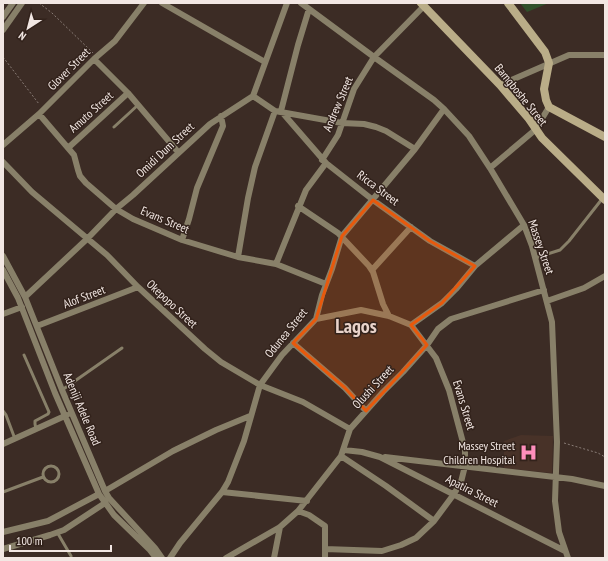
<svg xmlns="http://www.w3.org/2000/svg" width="608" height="561" font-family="'PT Sans Narrow',sans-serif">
<rect width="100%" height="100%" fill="#3c2c25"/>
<path fill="#483228" d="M521 435 553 436 552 473 504 468V441Z"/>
<path fill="#31502b" d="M520 3H549L527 12Z"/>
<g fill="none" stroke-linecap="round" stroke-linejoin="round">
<path stroke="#897c76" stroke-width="1" stroke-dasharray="2 2" stroke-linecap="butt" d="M39 3 52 13 93 53
M3 57 39 104
M564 443 598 453 605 457"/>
<path stroke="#888069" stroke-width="3" d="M114 127 138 105
M535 258 560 250 569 241 602 199
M24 355 49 412 48 414 35 421V424L36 429
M62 390 122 348
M3 411 6 415 15 439
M43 474a8 8 0 1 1 16 0a8 8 0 1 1-16 0Z
M3 492 43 477
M57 532 71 556"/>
<path stroke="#888069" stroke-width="6" d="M162 3 265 62
M301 3 374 57 434 100 444 109 469 136 490 168 524 225 532 246 552 322 557 442 555 501 559 532 568 558
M309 9 298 45 281 111 326 163 373 200 430 241 475 266
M3 17 13 3
M3 30 22 3
M94 59 128 93 178 152
M500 85 569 55H605
M253 96 275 111 342 123 364 124 376 127 386 131 415 149
M39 114 74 155 78 170 80 176 86 183 116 209 133 219 182 240 238 257 276 264 326 284
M3 145 39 114 94 59 115 41 144 3
M68 148 128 93
M322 160 338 135 354 89 374 57 424 6
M3 162 32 192 107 255 138 287 205 349 221 362 260 385 303 402 350 429
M490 168 535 130 549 107
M298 206 338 233 369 266 373 272 383 304 389 316
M182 240 189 219 197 188 223 126 221 116
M3 256 25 297 62 390 105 491 109 498 155 548 162 558
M238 257 248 198 255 167 275 111
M276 264 306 190 326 163
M3 270 18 298 55 393 99 494 114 515 149 549 156 558
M372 270 411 227
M25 297 88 238 116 209 133 195 210 124 253 96 287 3
M547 301 584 288 605 276
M3 314 22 307
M316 319 361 310 389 316 411 325 436 358 449 390 465 450V466L461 482 454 494 434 521 416 538 401 545 382 551 325 549
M411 325 442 303 456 289 475 266 524 225
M37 326 138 287
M293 343 345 388 366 411
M3 444 67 415
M344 450 362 452 380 457 565 551
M341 456 386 486 434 521
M385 457 572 479 605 486
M105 491 173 451 216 430 250 416
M222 492 307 501
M298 511 309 515 325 526V558
M3 532 48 521 99 494
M3 549 50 535 64 530 105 503
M170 558 180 543 222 492 228 482 244 441 260 385 282 355 316 319 322 295 332 269 342 236 415 149 444 109
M226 558 280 527 298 511 341 456 350 429 383 392 403 372 427 345 438 329 451 319 544 290
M274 558 280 527"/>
<path stroke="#baad88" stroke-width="8" d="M421 3 500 85 529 119 542 138 605 200
M508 3 545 52 549 63 544 89 546 100 549 107 605 137"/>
</g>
<path fill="#e8590c" fill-opacity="0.2" stroke="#e8590c" stroke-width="3" stroke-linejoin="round" d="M373 200 430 241 475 266 442 303 411 325 427 345 366 411 345 388 293 343 316 319 342 236Z"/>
<defs>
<symbol id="hospital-bare" viewBox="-9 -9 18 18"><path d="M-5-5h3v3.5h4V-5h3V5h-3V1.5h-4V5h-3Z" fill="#fe8ebc" stroke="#32221b" stroke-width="2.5" paint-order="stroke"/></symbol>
</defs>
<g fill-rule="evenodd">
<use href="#hospital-bare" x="516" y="440" width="25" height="25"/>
</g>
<g text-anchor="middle" stroke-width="3" stroke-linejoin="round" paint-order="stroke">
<g font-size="12" fill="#f2e7e3" stroke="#32221b">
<text transform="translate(69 69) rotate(-45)" y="4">Glover Street</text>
<text transform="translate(521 95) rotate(51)" y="4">Bamgboshe Street</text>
<text transform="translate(338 104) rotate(-67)" y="4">Andrew Street</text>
<text transform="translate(91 112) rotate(-42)" y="4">Amuto Street</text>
<text transform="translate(165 150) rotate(-43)" y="4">Omidi Dum Street</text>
<text transform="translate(378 188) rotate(37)" y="4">Ricca Street</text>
<text transform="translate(165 220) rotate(23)" y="4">Evans Street</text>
<text transform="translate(541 247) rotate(71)" y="4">Massey Street</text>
<text transform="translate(84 297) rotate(-21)" y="4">Alof Street</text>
<text transform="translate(172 304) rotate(43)" y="4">Okepopo Street</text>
<text transform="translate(286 333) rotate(-51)" y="4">Odunea Street</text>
<text transform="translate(373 387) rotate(-47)" y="4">Olushi Street</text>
<text transform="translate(464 405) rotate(73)" y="4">Evans Street</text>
<text transform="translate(82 409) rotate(67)" y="4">Adeniji Adele Road</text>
<text transform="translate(472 491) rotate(27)" y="4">Apatira Street</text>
</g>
<g font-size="12" fill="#f2e7e3" stroke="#32221b" text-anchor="end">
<text x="515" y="450">Massey Street<tspan x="515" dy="14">Children Hospital</tspan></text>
</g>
<g font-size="20" font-weight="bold" fill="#e9d3ca" stroke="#32221b">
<text x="356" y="333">Lagos</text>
</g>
</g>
<rect width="608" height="561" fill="none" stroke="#f2e7e3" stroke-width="8"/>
<g transform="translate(28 28) rotate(216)" stroke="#32221b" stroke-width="3" paint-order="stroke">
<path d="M0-3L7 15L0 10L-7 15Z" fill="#f2e7e3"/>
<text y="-6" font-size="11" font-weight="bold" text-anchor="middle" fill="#f2e7e3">N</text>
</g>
<path d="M10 545v6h101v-6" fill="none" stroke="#f2e7e3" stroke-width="2"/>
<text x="16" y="545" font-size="12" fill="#f2e7e3" stroke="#32221b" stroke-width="3" paint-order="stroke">100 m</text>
</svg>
